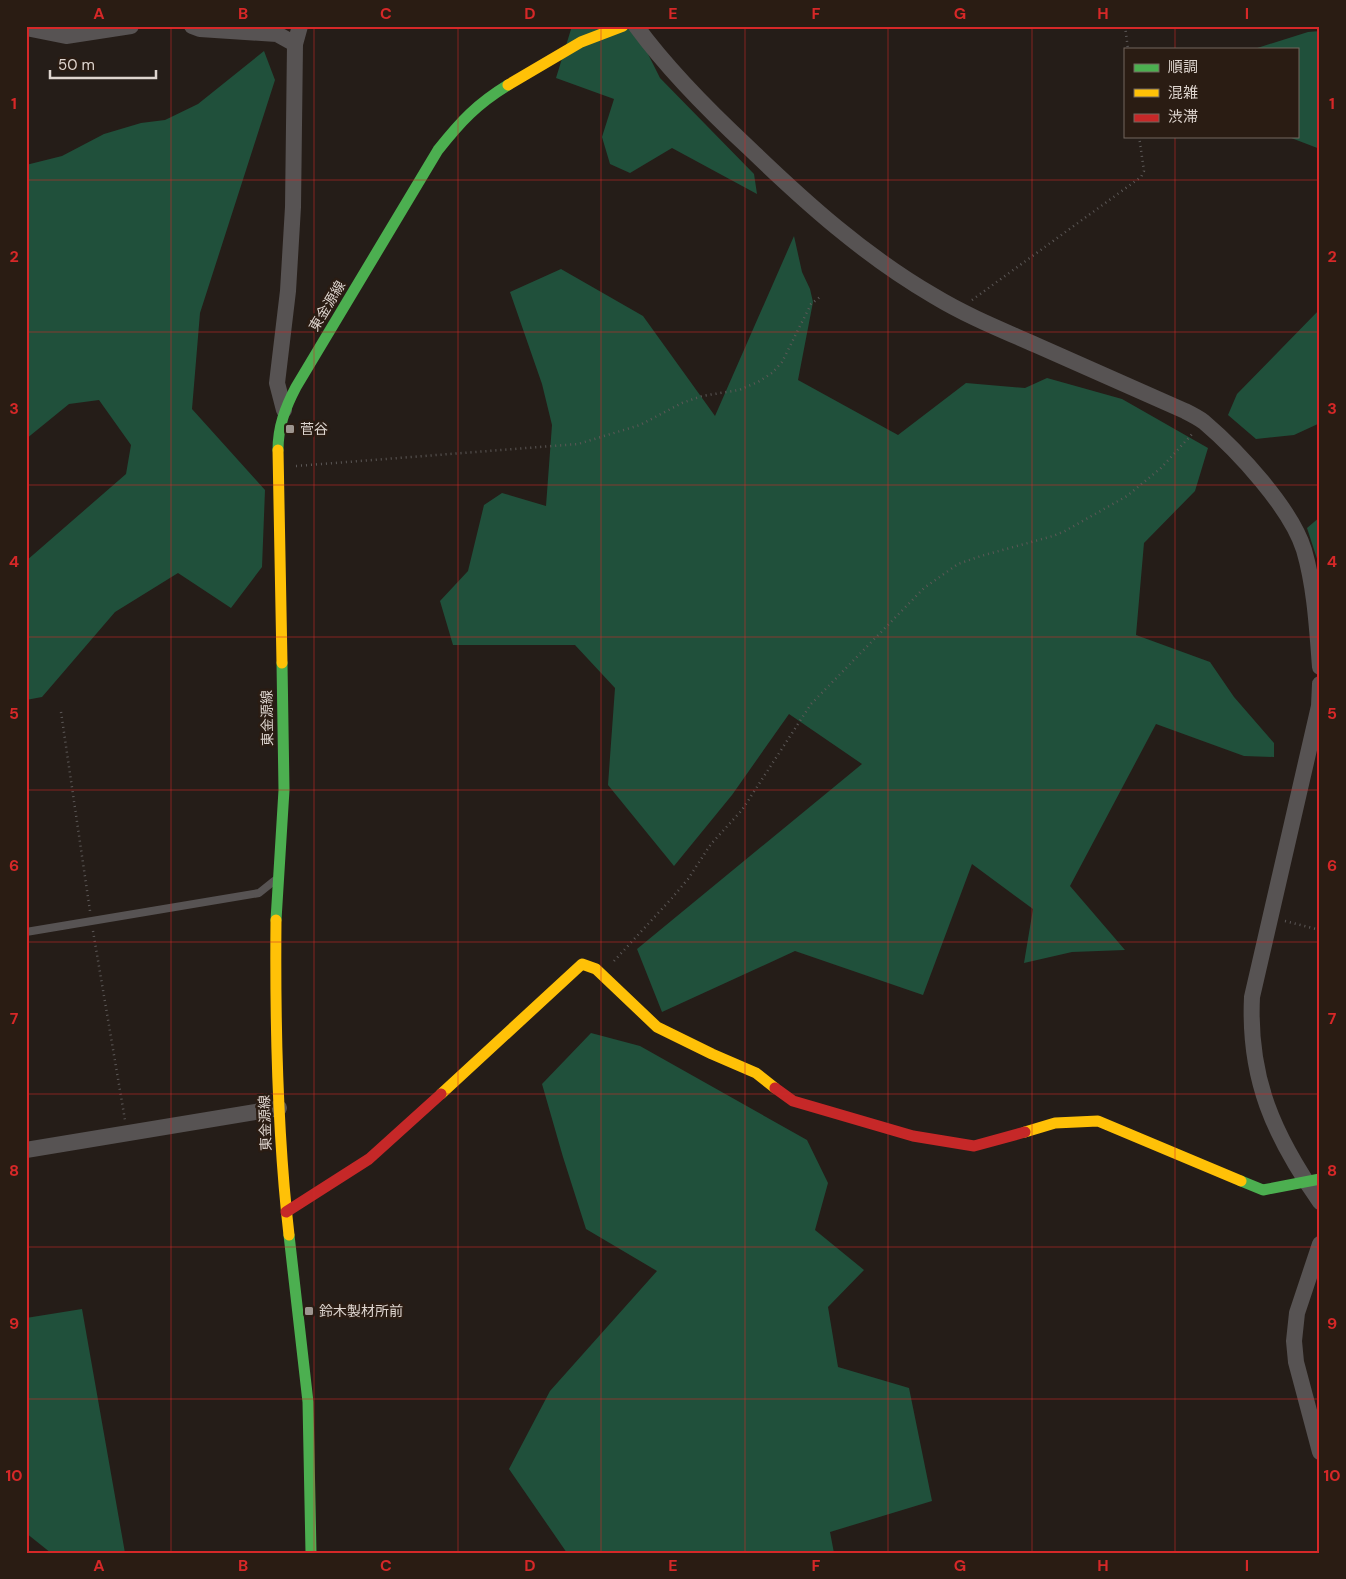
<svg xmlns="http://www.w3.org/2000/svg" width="1346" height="1579" font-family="'DM Sans','Noto Sans JP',sans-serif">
<rect width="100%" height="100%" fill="#251d18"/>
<path fill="#20503b" d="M572 26H634L660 78 754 174 757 194 672 148 630 173 610 164 602 137 614 99 556 78Z
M1320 31V149L1286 136H1297V49H1254L1308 32Z
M264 51 275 80 200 313 192 409 265 490 262 567 231 608 178 573 115 612 42 697 26 700V561L126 474 131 445 99 400 69 404 26 439V165L62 156 104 134 141 123 165 120 198 104Z
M794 236 802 272 810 289 813 302 798 380 898 435 966 383 1025 388 1047 378 1122 399 1208 448 1195 491 1144 543 1136 635 1210 662 1234 697 1274 743V757L1244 756 1156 724 1070 886 1125 950 1072 952 1024 963 1033 909 972 864 923 995 795 951 662 1012 637 949 862 764 789 714 732 795 674 866 608 785 615 688 575 645H453L440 601 468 571 484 505 502 493 546 506 552 425 542 384 510 292 561 269 643 316 715 416Z
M1320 309V423L1294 435 1256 439 1228 415 1237 394Z
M1320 517V568L1307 528Z
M591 1033 640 1046 807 1140 828 1183 815 1230 864 1270 828 1307 838 1367 909 1388 932 1501 830 1532 834 1553H567L509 1469 550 1391 657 1271 586 1229 563 1157 542 1084Z
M82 1309 125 1553H51L26 1533V1318Z"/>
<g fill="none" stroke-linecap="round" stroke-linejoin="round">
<path stroke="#5c5857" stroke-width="2.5" stroke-dasharray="1 4" stroke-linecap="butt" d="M1125 26 1128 49
M972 300 1141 177 1144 171 1139 136
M296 466 578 444 640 425 682 403 702 396 739 390 758 382 772 373 782 362 811 304 820 297
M61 712 90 911
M1285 921 1320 930
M93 931 125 1120
M614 961 672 898 688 879 711 844 742 810 811 704 924 588 958 564 981 556 1053 536 1065 531 1127 496 1161 468 1194 432"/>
<path stroke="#575353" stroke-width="8" d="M26 932 259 893 274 881"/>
<path stroke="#575353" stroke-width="16" d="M192 26 200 29 277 34 295 44
M636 26C669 71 708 110 749 148 806 203 865 256 934 296 967 316 1002 330 1036 345 1086 367 1135 389 1185 411 1191 414 1199 418 1204 422 1238 451 1291 508 1304 550 1315 588 1317 628 1320 667
M26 28 66 36 131 26
M284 410 277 383 288 291 293 207 295 44 300 26
M1320 684 1319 706 1252 997C1248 1079 1274 1136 1320 1202
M26 1150 279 1108
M1320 1244 1297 1313 1294 1341 1296 1362 1320 1452"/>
<path stroke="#4caf50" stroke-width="11" d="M278 450C278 427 285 408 296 387L438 150C461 121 477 104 508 85
M276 920 284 790 282 663
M1241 1181 1263 1190 1320 1179
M289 1235 308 1402 311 1553"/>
<path stroke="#ffc107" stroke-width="11" d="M508 85 581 42 623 26
M278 450 282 663
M276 920C275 1025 277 1131 289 1235
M441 1094 582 964 596 969 657 1027 712 1054 756 1073 775 1088
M1025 1132 1055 1123 1098 1121 1241 1181"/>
<path stroke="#c62828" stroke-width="11" d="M775 1088 793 1101 913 1136 974 1146 1025 1132
M286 1212 369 1159 441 1094"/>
</g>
<path fill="none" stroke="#d62828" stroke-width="1" stroke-opacity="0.55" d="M171 26V1553M314 26V1553M458 26V1553M601 26V1553M745 26V1553M888 26V1553M1032 26V1553M1175 26V49M1175 136V1553M26 180H1320M26 332H1320M26 485H1320M26 637H1320M26 790H1320M26 942H1320M26 1094H1320M26 1247H1320M26 1399H1320"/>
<g fill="#9d958f" stroke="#2a1c13" stroke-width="2">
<rect x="285" y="424" width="10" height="10" rx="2.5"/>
<rect x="304" y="1306" width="10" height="10" rx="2.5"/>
</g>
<g text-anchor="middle" stroke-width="5" stroke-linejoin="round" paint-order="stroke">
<g font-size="14" fill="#ded5cf" stroke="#2a1c13">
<text transform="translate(327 306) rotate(-59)" y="5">東金源線</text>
<text transform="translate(267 718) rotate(-91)" y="5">東金源線</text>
<text transform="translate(265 1123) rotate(-92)" y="5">東金源線</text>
</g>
<g font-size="14" fill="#ded5cf" stroke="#2a1c13" text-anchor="start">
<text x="300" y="434">菅谷</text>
<text x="319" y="1316">鈴木製材所前</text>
</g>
</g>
<rect width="1346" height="1579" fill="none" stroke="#2a1c13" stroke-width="55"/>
<rect x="1124" y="48" width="175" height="90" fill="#2a1c13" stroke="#72665e"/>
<rect x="1134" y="64" width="25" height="8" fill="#4caf50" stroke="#72665e"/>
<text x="1168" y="72" font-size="15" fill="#ded5cf">順調</text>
<rect x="1134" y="89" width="25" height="8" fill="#ffc107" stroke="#72665e"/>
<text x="1168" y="98" font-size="15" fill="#ded5cf">混雑</text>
<rect x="1134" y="114" width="25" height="8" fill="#c62828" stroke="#72665e"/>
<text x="1168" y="122" font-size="15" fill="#ded5cf">渋滞</text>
<path d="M50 70v8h106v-8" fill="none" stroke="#ded5cf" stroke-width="2.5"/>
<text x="58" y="70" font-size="15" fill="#ded5cf" stroke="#2a1c13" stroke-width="4" paint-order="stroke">50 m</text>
<rect x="28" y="28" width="1290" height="1524" fill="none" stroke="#d62828" stroke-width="2"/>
<g font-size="16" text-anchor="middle" font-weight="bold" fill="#d62828">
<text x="99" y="19">A</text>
<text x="243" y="19">B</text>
<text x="386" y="19">C</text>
<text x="530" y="19">D</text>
<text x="673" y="19">E</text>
<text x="816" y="19">F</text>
<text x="960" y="19">G</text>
<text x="1103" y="19">H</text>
<text x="1247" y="19">I</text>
<text x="14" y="109">1</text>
<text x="1332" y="109">1</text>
<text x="14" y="262">2</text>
<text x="1332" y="262">2</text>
<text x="14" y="414">3</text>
<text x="1332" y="414">3</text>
<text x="14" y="567">4</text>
<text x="1332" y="567">4</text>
<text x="14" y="719">5</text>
<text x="1332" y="719">5</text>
<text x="14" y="871">6</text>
<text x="1332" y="871">6</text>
<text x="14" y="1024">7</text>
<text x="1332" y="1024">7</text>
<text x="14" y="1176">8</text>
<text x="1332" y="1176">8</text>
<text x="14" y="1329">9</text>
<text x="1332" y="1329">9</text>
<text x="14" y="1481">10</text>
<text x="1332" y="1481">10</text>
<text x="99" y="1571">A</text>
<text x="243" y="1571">B</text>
<text x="386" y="1571">C</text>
<text x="530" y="1571">D</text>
<text x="673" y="1571">E</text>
<text x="816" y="1571">F</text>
<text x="960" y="1571">G</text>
<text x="1103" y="1571">H</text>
<text x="1247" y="1571">I</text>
</g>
</svg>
